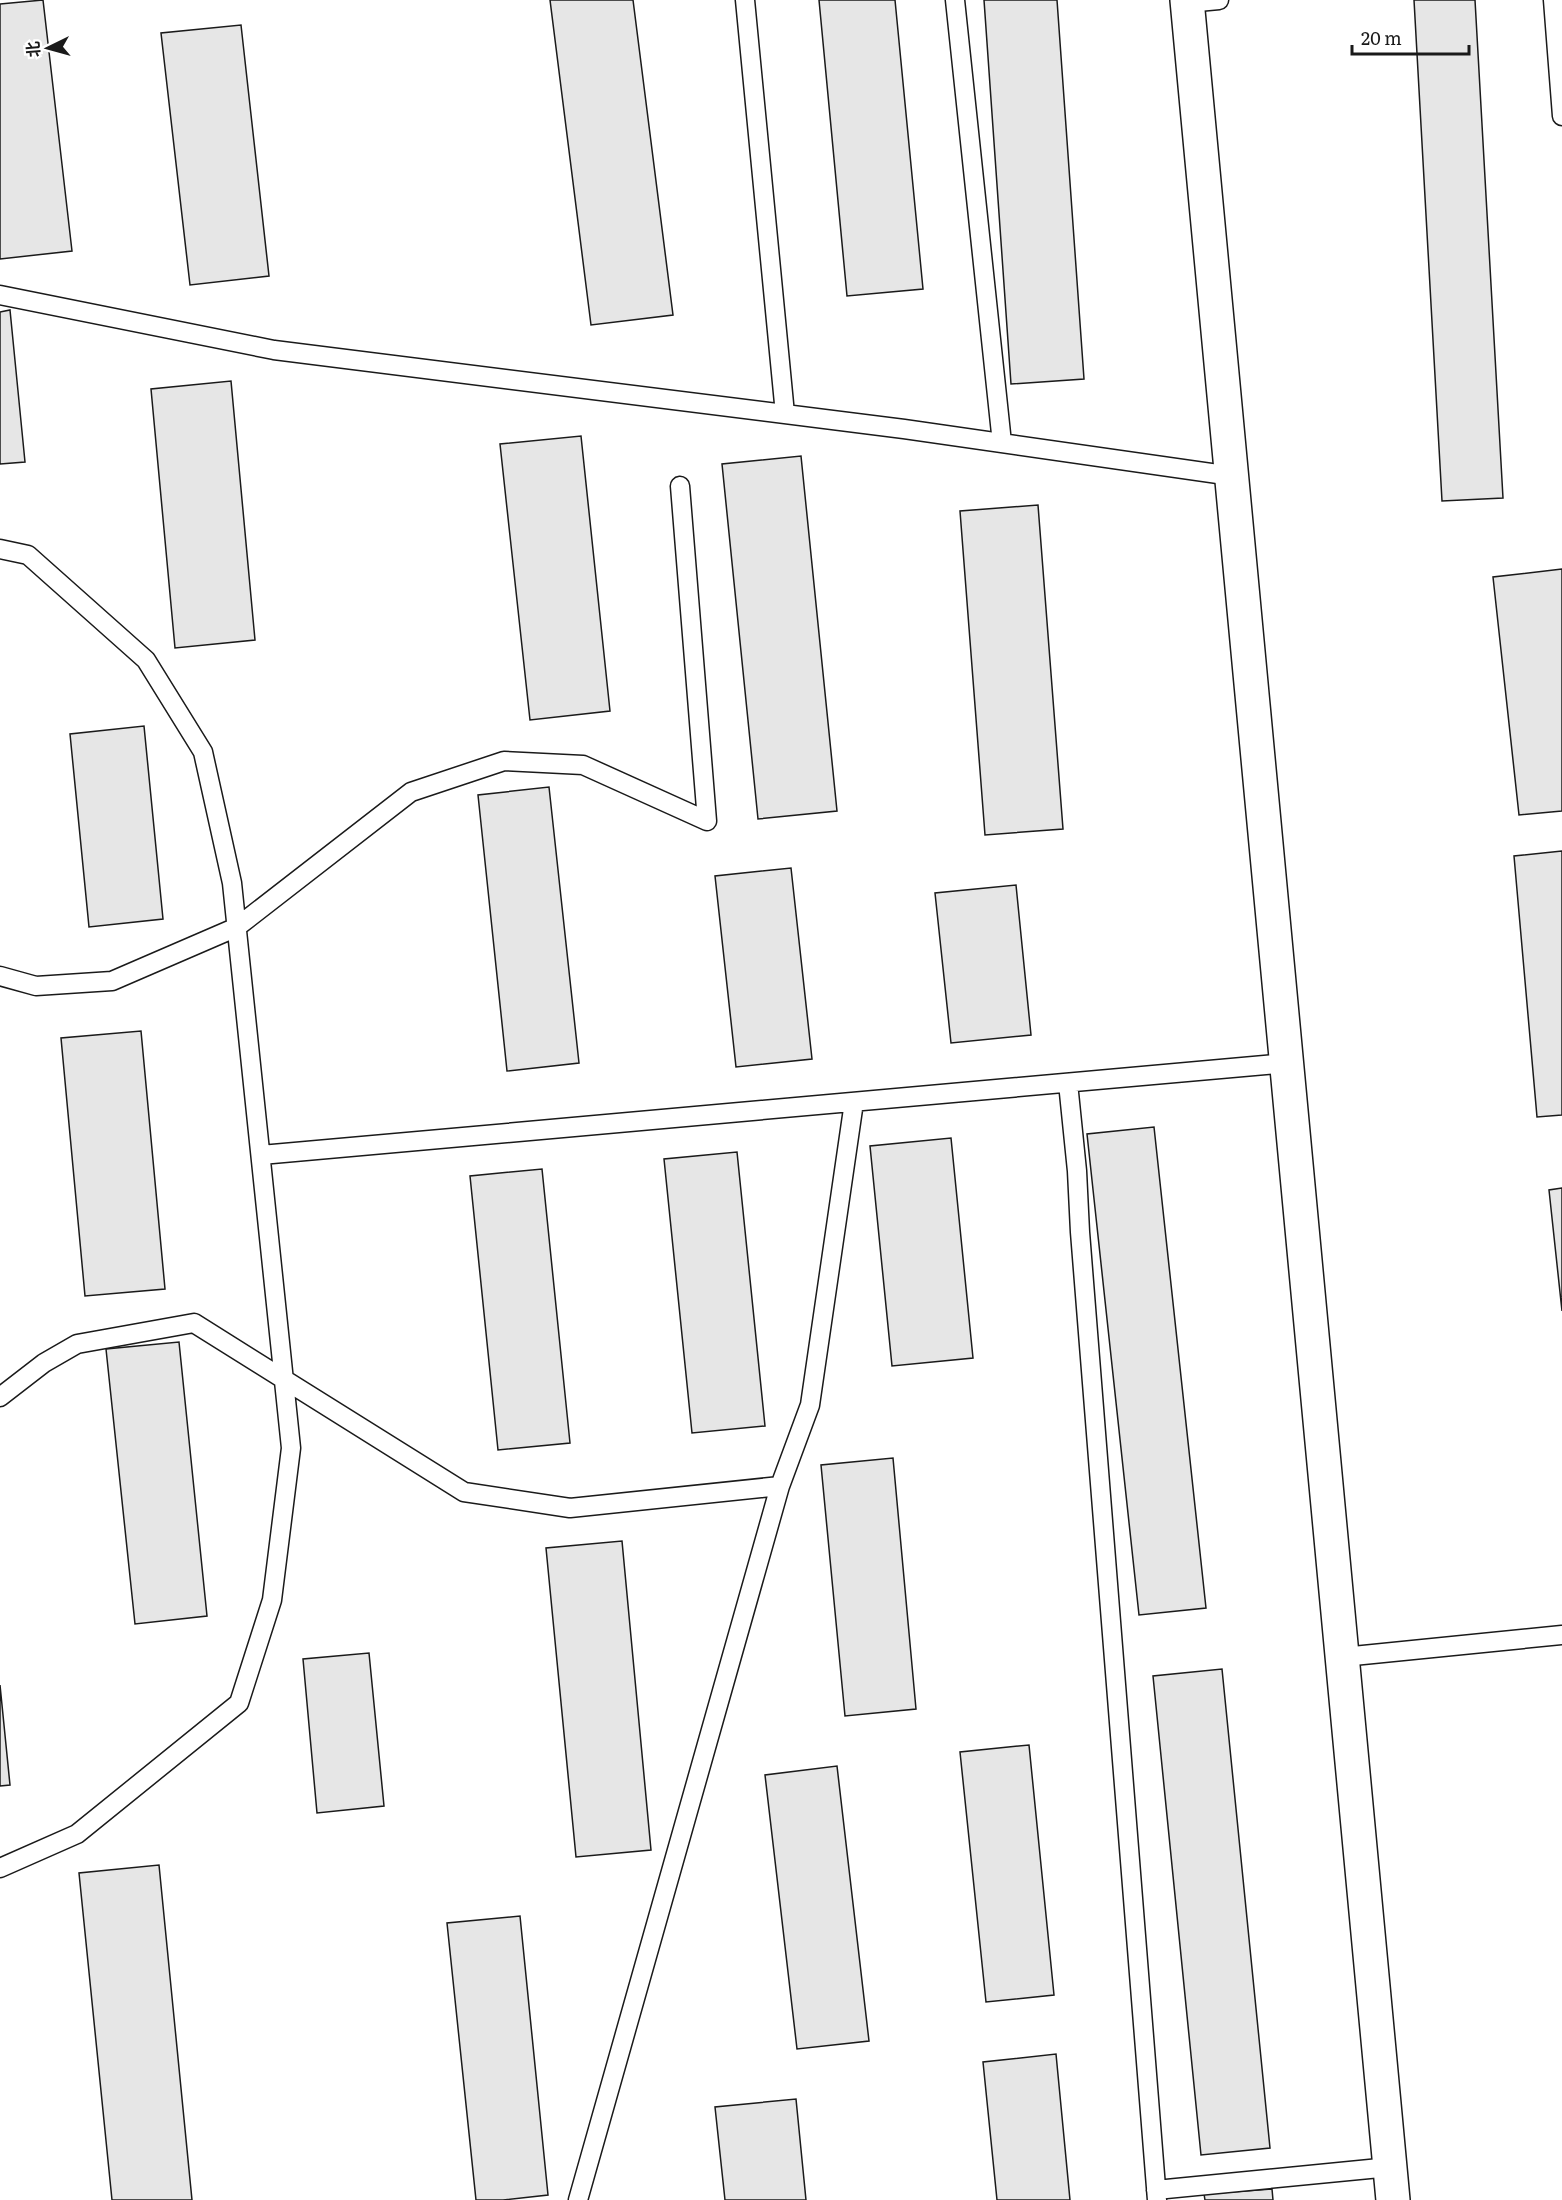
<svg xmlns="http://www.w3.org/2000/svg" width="1562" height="2200" font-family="Literata,'Noto Sans SC',serif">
<rect width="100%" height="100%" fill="#fff"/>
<path fill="#e6e6e6" stroke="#1a1a1a" stroke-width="1.5" d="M43 0 72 251 0 259V4Z
M550 0H633L673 315 591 325Z
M819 0H895L923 289 847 296Z
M984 0H1057L1084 379 1011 384Z
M1414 0H1475L1503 498 1442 501Z
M241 25 269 276 190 285 161 33Z
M10 310 25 462 0 464V312Z
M231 381 255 640 175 648 151 389Z
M581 436 610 711 530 720 500 444Z
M801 456 837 811 758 819 722 464Z
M1038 505 1063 829 985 835 960 511Z
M1562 569V811L1519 815 1493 577Z
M144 726 163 919 89 927 70 734Z
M549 787 579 1063 507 1071 478 795Z
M1562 851V1115L1537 1117 1514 856Z
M791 868 812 1059 736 1067 715 876Z
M1016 885 1031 1035 951 1043 935 893Z
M141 1031 165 1289 85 1296 61 1038Z
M1154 1127 1206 1608 1139 1615 1087 1134Z
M951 1138 973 1358 892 1366 870 1146Z
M737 1152 765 1426 692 1433 664 1159Z
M542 1169 570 1443 498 1450 470 1176Z
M1562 1188V1311L1549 1190Z
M179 1342 207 1616 135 1624 106 1349Z
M893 1458 916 1709 845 1716 821 1465Z
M622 1541 651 1850 576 1857 546 1548Z
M369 1653 384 1806 317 1813 303 1659Z
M1222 1669 1270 2148 1201 2155 1153 1676Z
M0 1685 10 1785 0 1786Z
M1029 1745 1054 1995 986 2002 960 1752Z
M837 1766 869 2041 797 2049 765 1775Z
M159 1865 192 2200H112L79 1873Z
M520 1916 548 2195 503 2200H476L447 1923Z
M1056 2054 1070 2200H997L983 2062Z
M796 2099 806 2200H725L715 2107Z
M1272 2189 1273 2200H1205L1204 2194Z"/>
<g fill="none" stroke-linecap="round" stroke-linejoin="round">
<defs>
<path id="lane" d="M745 0 785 414
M955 0 1002 443
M1553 0 1562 116
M1187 3 1219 0
M0 295 274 350 904 429 1232 476
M0 549 28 555 146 660 203 752 232 883 291 1448 272 1600 239 1703 77 1834 0 1868
M0 976 36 986 112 981 237 927 411 792 504 761 583 765 707 821 680 486
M1068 1083 1077 1171 1080 1232 1157 2200
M261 1155 1287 1063
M0 1397 44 1363 77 1344 194 1323 464 1492 570 1508 780 1486 810 1405 854 1102
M1343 1657 1562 1635
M1156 2190 1390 2167
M578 2200 780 1486"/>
<path id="secondary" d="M1187 0 1393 2200"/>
</defs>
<use href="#lane" stroke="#1a1a1a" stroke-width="21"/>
<use href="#secondary" stroke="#1a1a1a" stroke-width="36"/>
<use href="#lane" stroke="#fff" stroke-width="18"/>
<use href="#secondary" stroke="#fff" stroke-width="33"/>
</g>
<g transform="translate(48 48) rotate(265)" stroke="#ffffff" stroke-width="4.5" paint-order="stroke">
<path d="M0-4.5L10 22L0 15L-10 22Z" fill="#1a1a1a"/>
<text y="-9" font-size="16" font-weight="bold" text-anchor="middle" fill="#1a1a1a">北</text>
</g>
<path d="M1352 45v9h117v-9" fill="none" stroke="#1a1a1a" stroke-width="3"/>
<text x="1361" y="45" font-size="18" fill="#1a1a1a" stroke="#ffffff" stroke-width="4.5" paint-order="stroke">20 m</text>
</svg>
